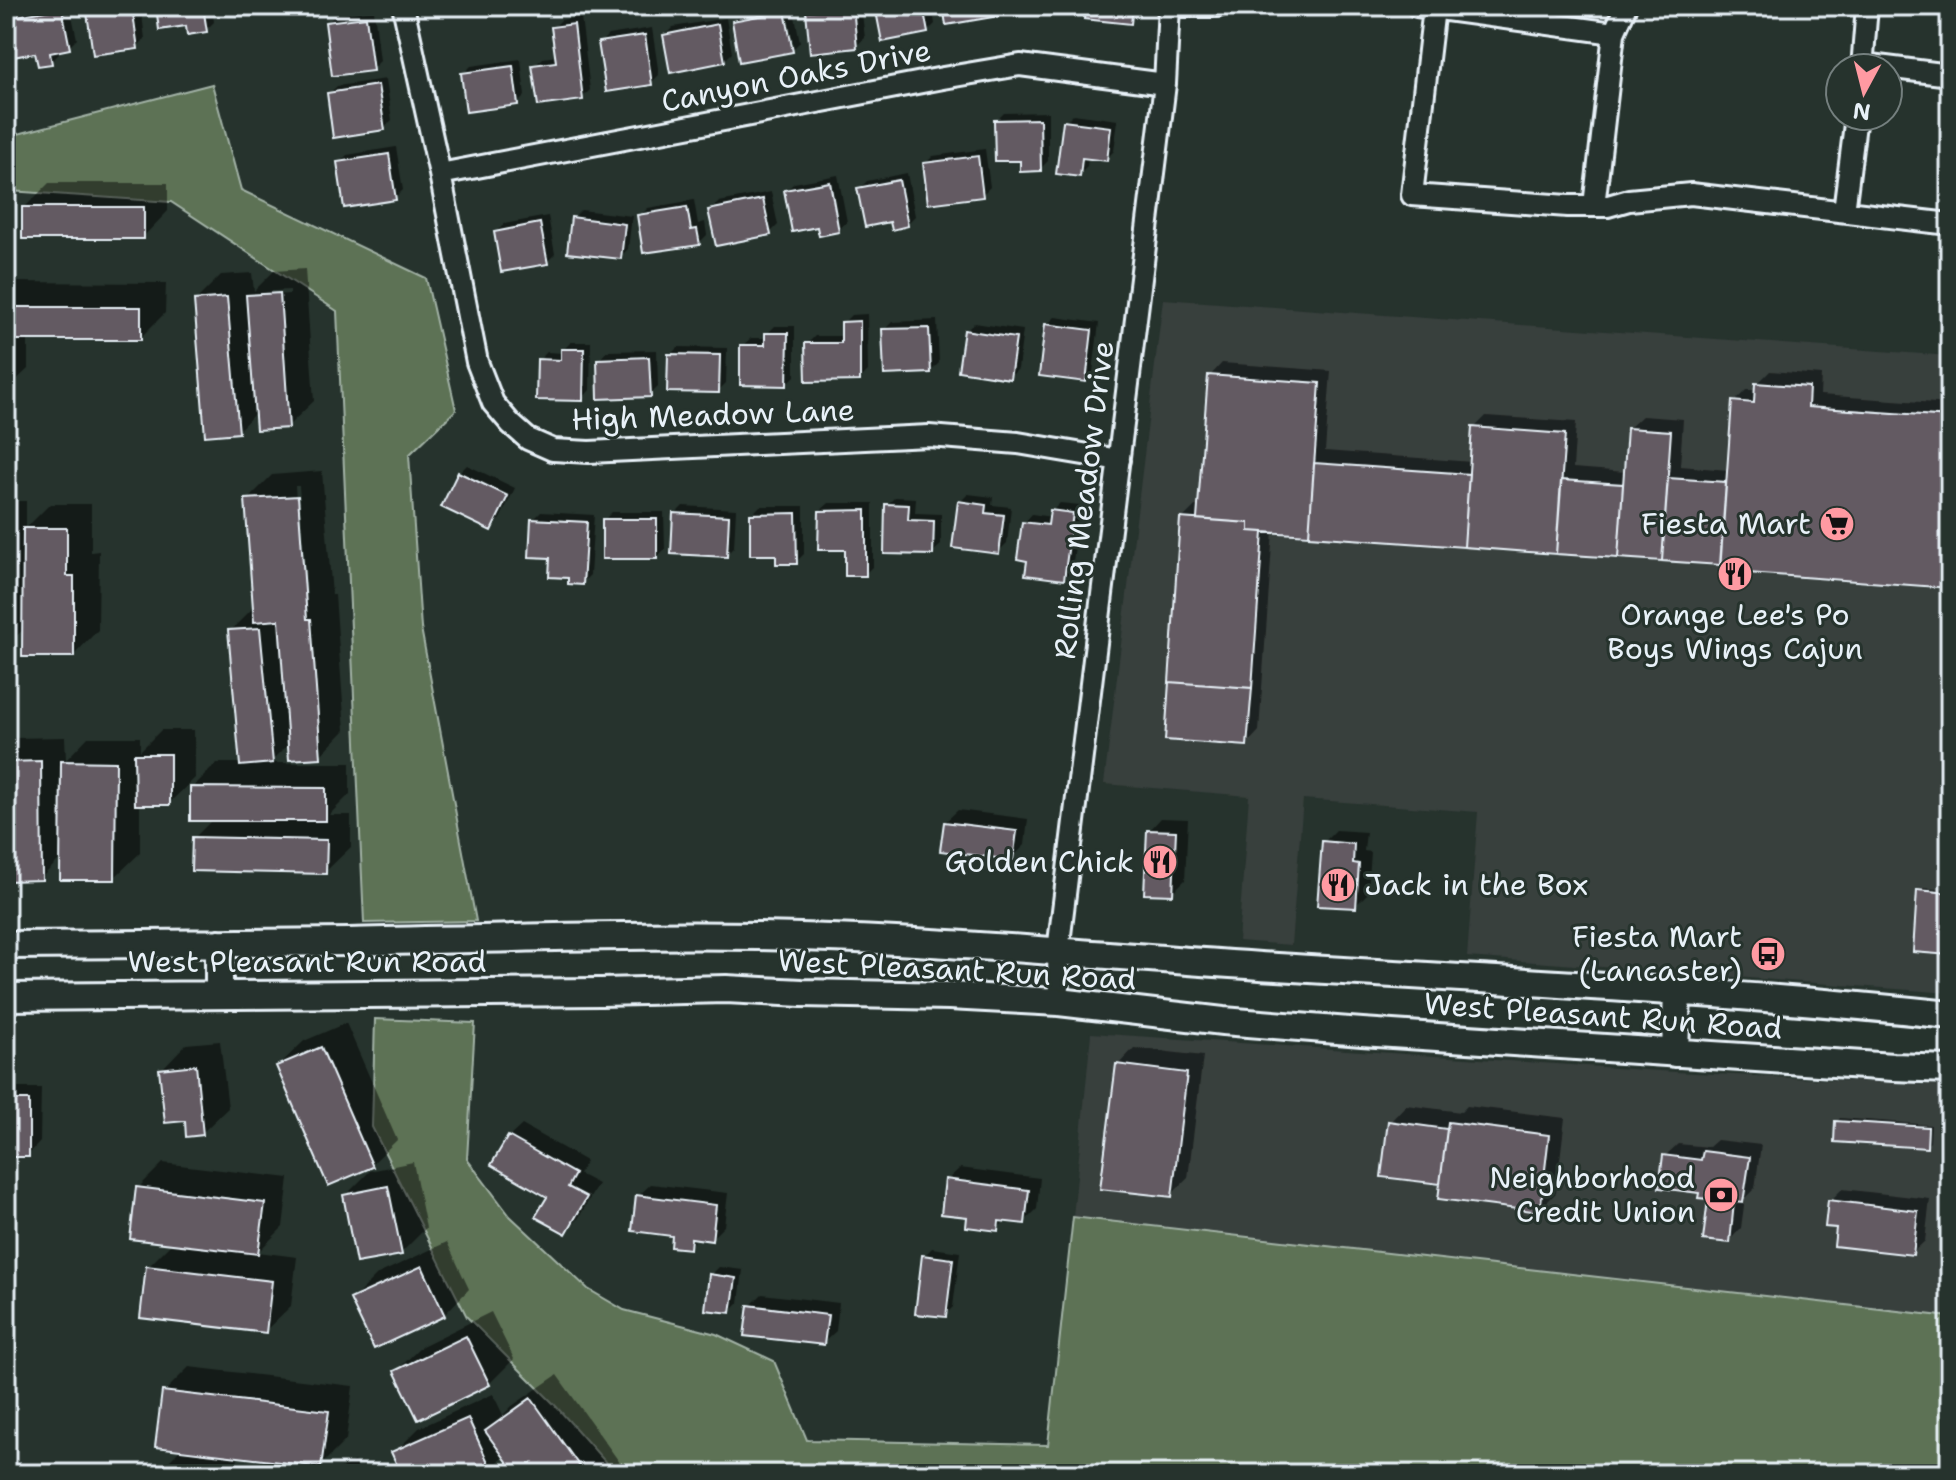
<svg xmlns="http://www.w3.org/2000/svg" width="1956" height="1480" font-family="'Shantell Sans',sans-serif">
<rect width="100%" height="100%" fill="#26332d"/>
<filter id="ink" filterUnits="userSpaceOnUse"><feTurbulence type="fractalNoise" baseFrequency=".0125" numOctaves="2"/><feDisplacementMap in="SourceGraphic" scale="16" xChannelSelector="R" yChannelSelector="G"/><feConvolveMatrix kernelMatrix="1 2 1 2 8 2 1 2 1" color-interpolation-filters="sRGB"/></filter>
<g filter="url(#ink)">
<path fill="#383f3d" d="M1163 299 1950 356V993L1467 957 1478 812 1303 799 1291 945 1238 941 1249 796 1104 784Z
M1091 1033 1675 1072 1950 1086V1317L1073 1217Z"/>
<path fill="#5d7255" stroke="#a2b2a6" stroke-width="2" d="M212 84 241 190 426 278 456 410 409 455 421 628 476 921 364 923 337 311 171 202 9 191 6 195V137Z
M375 1019 475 1023 467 1159 510 1216 588 1289 624 1310 716 1334 774 1361 807 1440 1048 1445 1073 1217 1950 1317V1474H616L554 1404 467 1317 372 1127Z"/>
<path fill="#0007" fill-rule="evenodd" d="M41 6H70L77 39 69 47 59 49V54L51 62 37 50 8 18 16 10Z
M88 6H141L145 39 137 47Z
M158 6H212L214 22 206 30 187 24Z
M782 6 790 47H794L786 6H793L800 42 792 50 734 21 742 13Z
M814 6H861L865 38 856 46 808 12Z
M877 6H932L935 24 927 32Z
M945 6H1006L998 14Z
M1088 6H1139L1138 13 1130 22Z
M374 10 380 61 372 69 327 23 335 15Z
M581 17 590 90 582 98 534 66 543 58 557 56 553 28 561 20Z
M726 18 732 53 724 61 665 35 673 27Z
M652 28 659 75 651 83 600 43 608 35Z
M521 59 525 96 517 104 463 74 471 66Z
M386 79 392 120 384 128 329 94 337 86Z
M1048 112V161L1040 169 996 121 1004 113Z
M1073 114 1118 120 1114 151 1106 159 1088 157 1087 167 1079 175 1065 122Z
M396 147 403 190 395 198 339 163 347 155Z
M985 149 990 187 982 195 925 164 933 156Z
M907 173 915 216 907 224 892 220 859 189 867 181Z
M838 175 847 222 838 230 818 225 786 191 794 183Z
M49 183H168V211L143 237 24 208Z
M771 192 778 225 770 233 711 210 719 202Z
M694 200 698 224 705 222 707 235 699 243 640 216 648 208Z
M581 210 632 216 628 249 620 257 573 218Z
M548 216 555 254 547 262 496 232 504 224Z
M305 269 314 401 288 426 256 412 238 431 196 300 221 275 252 273 254 291 274 271ZM290 290V294L272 295V291Z
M6 282 166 283 165 313 140 338H28V369L6 390Z
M867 314 868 371 860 379 807 344 815 336H843V323L851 315Z
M1055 317 1099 323 1093 372 1085 380 1047 325Z
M937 320 939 363 931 371 884 330 892 322Z
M974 323 1023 330 1018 369 1010 377 966 331Z
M775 326H795V376L787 384 742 346 751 338H767V334Z
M571 342H591L590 390 582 399 539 360 547 352 563 353V350Z
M678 347 727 348 726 383 718 391 670 355Z
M657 350 658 387 650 395 599 360 607 351Z
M1222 363 1331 371 1325 451 1472 462 1474 428 1486 416 1576 422 1573 468 1626 472 1629 428 1642 416 1683 419 1680 466 1729 470 1734 402 1746 390H1757V384L1770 371 1821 375 1820 395 1950 404V586L1722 564 1273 530 1259 731 1247 744 1182 519 1195 506 1200 507 1210 376Z
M467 465 515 488 499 521 491 529 459 473Z
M322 471 332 595H335L345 730 320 756 290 743 270 763H350V794L329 815H351V847L325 872 194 838 213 819 192 788 217 763H242L230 631 254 607 247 500 272 475ZM295 486H299L307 596H303Z
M968 494 993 497 992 505 1011 507 1007 543 999 551 960 502Z
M895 497 916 498 915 513 941 514V545L932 553 887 505Z
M6 501H26V528L50 504H91V552L99 551 98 630 73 656 25 628 6 646Z
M829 503H873V566L865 574 820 511Z
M1060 503 1080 505 1072 570 1064 578 1030 559 1024 523 1032 514 1051 517 1052 511Z
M683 506 736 509 734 547 726 555 675 514Z
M760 506H804V554L796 562 778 553 752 514Z
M541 512 594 515 590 575 582 583 570 576 552 556 533 520Z
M612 512H664L665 549 657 557 604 520Z
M161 730H194L195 778 169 803H140V853L114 878 62 857 41 878 6 879V744L12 738 65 737 66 760 88 737H140V751Z
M958 810 1028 819 1025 845 1012 858 945 822Z
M1161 818 1188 819 1185 880 1172 893 1149 831Z
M1336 830 1366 832 1364 851 1371 852 1368 893 1355 906 1324 842Z
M1922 888 1950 890V953L1919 891Z
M346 1023 397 1140 371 1165 278 1066 304 1041Z
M220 1041 228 1108 202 1133 187 1119 161 1070 186 1044Z
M1134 1048 1203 1056 1188 1178 1171 1195 1118 1065Z
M6 1088H41L40 1142 28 1155H6Z
M1406 1105 1461 1112 1467 1106 1565 1118 1556 1193 1539 1210 1442 1183 1390 1122Z
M1840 1118 1931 1125 1930 1142 1926 1146 1837 1122Z
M522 1125 586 1161 579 1174 598 1184 578 1219 565 1232 549 1196 509 1137Z
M1717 1140 1761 1145 1755 1188 1745 1198 1741 1228 1729 1241 1710 1197 1701 1191 1665 1156 1678 1144 1709 1147Z
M413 1162 426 1228 401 1253 345 1196 370 1171Z
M163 1163 289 1178 283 1227 258 1252 297 1257 291 1306 265 1331 148 1267 173 1242 138 1188Z
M960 1168 1040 1178 1037 1209 1024 1222 1006 1220 998 1228 969 1215 947 1180Z
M651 1184 728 1193 724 1226 711 1239 698 1237 689 1247 674 1234 638 1196Z
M1842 1189 1930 1199 1925 1241 1912 1253 1838 1226 1830 1201Z
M447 1242 469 1289 444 1315 353 1299 378 1274Z
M932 1248 960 1252 953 1307 945 1315 924 1256Z
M719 1267 743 1270 739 1303 731 1311 711 1275Z
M762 1294 839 1303 836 1331 823 1343 750 1306Z
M491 1312 514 1359 489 1384 396 1371 422 1346Z
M189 1367 353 1386 346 1440 321 1465 238 1455 236 1474H160V1470L182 1448 164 1392Z
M557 1375 628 1474H518L505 1455 491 1469 481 1474H403L394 1453 419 1428 493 1394 503 1415 512 1406Z
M354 1461 361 1474H331Z"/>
<path fill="#635a62" stroke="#e8f1f8" stroke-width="2" d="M86 6H132L138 49 93 55Z
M156 6H203L207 32 187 35 186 26 159 30Z
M226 6H280V9L226 12Z
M828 6H853L857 48 810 53 806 11 828 9Z
M875 6H923L928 33 882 42Z
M943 6H997L999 16 946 25Z
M1086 6H1133L1131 24 1084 19Z
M62 8 70 49 50 53 52 64 38 66 35 53 13 57 6 18Z
M785 11 793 52 739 62 732 21Z
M366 17 373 71 332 76 325 22Z
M574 24 583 100 538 106 532 65 556 62 551 27Z
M718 24 725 62 670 73 663 35Z
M645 35 652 85 606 92 598 42Z
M513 66 518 105 466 112 461 73Z
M378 85 385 130 333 138 327 93Z
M1040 119 1041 171 1020 172V161H995L994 120Z
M1063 121 1111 127 1107 161 1082 158 1080 177 1056 174Z
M389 154 396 200 344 208 337 162Z
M978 156 983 197 928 204 923 163Z
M899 180 908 226 892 230 890 222 865 227 857 188Z
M830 182 839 232 819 236 817 227 792 232 784 190Z
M763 199 771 235 716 246 708 210Z
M22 207H144V239H22Z
M687 207 691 230 697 229 700 245 643 253 637 215Z
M571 217 625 224 621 259 567 253Z
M540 223 548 264 501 272 494 232Z
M280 293 289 428 256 430 246 295Z
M227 297 239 433 205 436 194 300Z
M6 307H141V340H6Z
M860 321V381L806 382 805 343H841V322Z
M1045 324 1092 330 1086 382 1039 376Z
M929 328 931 373 884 375 882 329Z
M964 330 1016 338 1010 379 958 371Z
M765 333H788L787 386 740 385V345H765Z
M561 349H584L583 401 536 400 537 359 561 360Z
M668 354 720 355 719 393 667 392Z
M649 357 651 397 598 399 597 359Z
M1208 375 1320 383 1309 535 1249 531V523L1197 519Z
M1755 383 1809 387 1808 407 1950 417V588L1720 571 1732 401 1754 403Z
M1472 427 1565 434 1556 554 1464 547Z
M1627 428 1671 431 1662 561 1618 558Z
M1314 463 1469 474 1464 547 1309 536Z
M458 472 508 496 491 531 441 507Z
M1668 478 1726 482 1720 565 1662 561Z
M1561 480 1623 484 1618 558 1556 554Z
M298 496 307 619H311L321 758 289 760 279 620 254 622 245 499Z
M958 501 986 505 985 513 1004 515 999 554 952 548Z
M885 504 909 505 908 520 934 521 933 555 884 554Z
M866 510V576H845V550H818L819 511Z
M1050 510 1073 513 1064 580 1025 575 1027 561 1017 559 1022 522 1048 525Z
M673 513 729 516 727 557 671 554Z
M796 513 797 564H776V555H750V514Z
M1180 518 1249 523V531L1263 532 1252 688 1169 682Z
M531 519 587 522 583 585 568 584V578L549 577 550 558 529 557Z
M602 519H657V559H602Z
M23 528H67V576H74V657H22Z
M260 628 273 763 240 766 228 630Z
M1169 682 1252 688 1247 746 1165 740Z
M134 754H170V805H135Z
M41 761 42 880 6 881V762Z
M61 761 116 762 115 880H60Z
M190 787 326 788V821H190Z
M944 822 1017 831 1013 860 940 851Z
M1147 830 1176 831 1173 895 1144 894Z
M192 837 327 840 326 874 191 871Z
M1322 841 1354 844 1353 863 1359 864 1356 908 1317 906Z
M1917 890 1950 893V955L1913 952Z
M321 1047 373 1167 328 1186 276 1066Z
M1116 1064 1187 1073 1172 1197 1100 1189Z
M196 1065 203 1135 186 1137 185 1121 165 1123 159 1069Z
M6 1100H29V1157H6Z
M1388 1121 1447 1129 1440 1184 1381 1177Z
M1835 1121 1928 1127 1927 1148 1834 1142Z
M1448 1122 1549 1135 1540 1212 1438 1199Z
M508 1136 575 1174 568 1187 587 1197 566 1234 535 1217 547 1197 491 1165Z
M1703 1151 1750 1157 1743 1203 1734 1202 1730 1243 1703 1240 1708 1199 1698 1198 1699 1193 1659 1188 1663 1155 1701 1160Z
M945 1179 1029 1190 1025 1224 999 1221 998 1231 966 1227 967 1217 941 1214Z
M388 1186 402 1255 356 1263 343 1195Z
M136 1187 265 1203 258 1254 130 1239Z
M636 1195 716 1205 712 1241 691 1238 690 1249 671 1247 672 1236 632 1231Z
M1828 1200 1918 1211 1913 1255 1834 1246 1836 1228 1825 1227Z
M922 1255 953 1259 946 1317 915 1314Z
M146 1266 272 1281 266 1333 140 1318Z
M422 1266 445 1316 374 1349 350 1299Z
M709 1274 736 1278 731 1313 705 1310Z
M748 1305 828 1315 824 1345 744 1336Z
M466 1336 490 1385 418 1420 394 1371Z
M162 1391 329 1411 321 1467 155 1447Z
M531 1398 585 1474H516L485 1431Z
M468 1418 492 1471 485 1474H401L391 1452Z
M158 1469 194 1474H158Z"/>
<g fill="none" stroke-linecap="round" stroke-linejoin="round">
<defs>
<path id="minor" d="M403 6 440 174 477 362 493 403 511 424 528 439 553 450 589 452 929 436 1018 443 1119 460
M1174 6H1218
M1417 6 1614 33
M1434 8 1412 195 1568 206H1608L1629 200 1691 194 1950 224
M1862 64 1950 75
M1862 68 1867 6
M440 174 943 78 1020 65 1165 84
M1594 206 1614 33 1626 6
M1844 211 1856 116
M1059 1002 1058 951 1165 84 1169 6"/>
<path id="major" d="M219 943V995
M6 945C120 944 234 944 348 942 485 939 622 934 759 936 932 939 1104 956 1277 967 1501 981 1726 991 1950 1015
M6 997 601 992 726 989 802 993 949 996 1059 1002 1223 1021 1362 1032 1893 1067 1950 1069
M1675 1053 1677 992"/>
</defs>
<use href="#minor" stroke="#e8f1f8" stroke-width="26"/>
<use href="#major" stroke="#e8f1f8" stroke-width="32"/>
<use href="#minor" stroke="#26332d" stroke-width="20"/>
<use href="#major" stroke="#26332d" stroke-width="26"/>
</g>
</g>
<defs>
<symbol id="supermarket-disc" viewBox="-11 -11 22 22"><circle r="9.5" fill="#ff9aa2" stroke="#26332d"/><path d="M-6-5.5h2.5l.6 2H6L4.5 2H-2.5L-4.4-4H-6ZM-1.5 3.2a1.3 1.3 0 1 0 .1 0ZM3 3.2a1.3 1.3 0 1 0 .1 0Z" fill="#111"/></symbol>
<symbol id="restaurant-disc" viewBox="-11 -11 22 22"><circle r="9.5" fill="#ff9aa2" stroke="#26332d"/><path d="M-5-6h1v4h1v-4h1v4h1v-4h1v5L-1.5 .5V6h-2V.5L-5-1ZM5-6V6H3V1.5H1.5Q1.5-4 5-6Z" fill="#111"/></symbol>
<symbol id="bus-disc" viewBox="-11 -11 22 22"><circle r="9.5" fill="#ff9aa2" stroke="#26332d"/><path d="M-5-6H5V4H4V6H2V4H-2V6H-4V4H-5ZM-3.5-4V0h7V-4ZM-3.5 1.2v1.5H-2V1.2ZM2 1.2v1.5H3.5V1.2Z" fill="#111"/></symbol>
<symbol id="bank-disc" viewBox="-11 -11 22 22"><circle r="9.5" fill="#ff9aa2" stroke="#26332d"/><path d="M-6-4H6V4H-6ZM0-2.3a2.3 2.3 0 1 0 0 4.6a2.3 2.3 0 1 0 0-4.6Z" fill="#111"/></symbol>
</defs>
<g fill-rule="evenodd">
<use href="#supermarket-disc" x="1817" y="504" width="40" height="40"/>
<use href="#restaurant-disc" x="1715" y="554" width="40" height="40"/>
<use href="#restaurant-disc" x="1140" y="842" width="40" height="40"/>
<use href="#restaurant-disc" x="1318" y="865" width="40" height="40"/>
<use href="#bus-disc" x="1748" y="934" width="40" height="40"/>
<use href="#bank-disc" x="1701" y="1175" width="40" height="40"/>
</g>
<g text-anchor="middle" stroke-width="6" stroke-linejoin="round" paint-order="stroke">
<g font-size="30" fill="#e8f1f8" stroke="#26332d">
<text transform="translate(796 76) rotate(-11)" y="10">Canyon Oaks Drive</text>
<text transform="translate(713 415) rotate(-2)" y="10">High Meadow Lane</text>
<text transform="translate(1084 500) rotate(-83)" y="10">Rolling Meadow Drive</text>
<text x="307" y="972">West Pleasant Run Road</text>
<text transform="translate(957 970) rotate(3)" y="10">West Pleasant Run Road</text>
<text transform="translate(1603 1016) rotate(4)" y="10">West Pleasant Run Road</text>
</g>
<g font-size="30" fill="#e8f1f8" stroke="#26332d" text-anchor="end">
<text x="1811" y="534">Fiesta Mart</text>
<text x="1735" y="625" text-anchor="middle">Orange Lee's Po<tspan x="1735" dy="34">Boys Wings Cajun</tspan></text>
<text x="1134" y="872">Golden Chick</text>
<text x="1364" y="895" text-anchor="start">Jack in the Box</text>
<text x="1742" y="947">Fiesta Mart<tspan x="1742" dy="34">(Lancaster)</tspan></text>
<text x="1695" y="1188">Neighborhood<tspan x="1695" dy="34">Credit Union</tspan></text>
</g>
</g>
<rect width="1956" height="1480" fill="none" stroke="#26332d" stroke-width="32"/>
<rect x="16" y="16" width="1924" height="1448" fill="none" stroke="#e8f1f8" stroke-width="3" filter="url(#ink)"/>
<g transform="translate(1864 92) rotate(187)"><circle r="38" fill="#26332d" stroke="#747f7e" stroke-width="2"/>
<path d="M0-6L14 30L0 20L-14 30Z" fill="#ff9aa2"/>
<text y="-12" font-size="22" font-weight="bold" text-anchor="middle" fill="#e8f1f8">N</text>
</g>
</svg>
